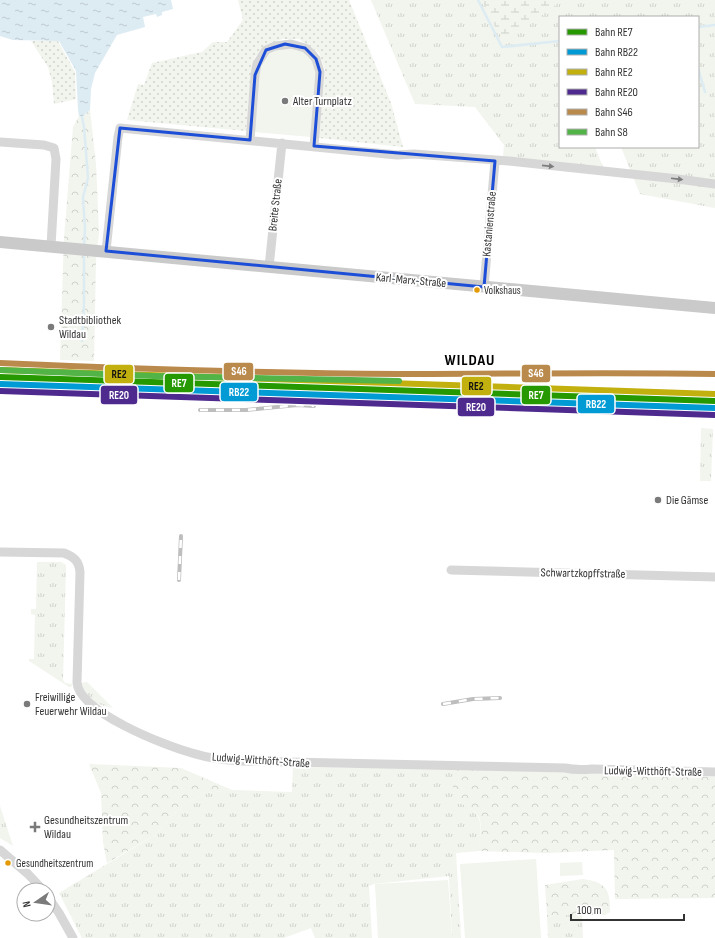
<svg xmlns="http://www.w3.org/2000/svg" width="715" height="938" font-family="'Sofia Sans Condensed',sans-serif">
<defs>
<pattern id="grass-tufts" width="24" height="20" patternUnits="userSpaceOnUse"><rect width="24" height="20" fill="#f1f5ed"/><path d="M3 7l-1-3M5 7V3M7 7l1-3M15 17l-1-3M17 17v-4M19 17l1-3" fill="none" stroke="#cfd2cc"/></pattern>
<pattern id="forest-crowns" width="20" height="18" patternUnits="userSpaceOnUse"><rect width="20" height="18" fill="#f1f5ed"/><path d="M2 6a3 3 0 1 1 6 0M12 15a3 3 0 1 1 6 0" fill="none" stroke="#cfd2cc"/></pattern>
<pattern id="wetland-marsh" width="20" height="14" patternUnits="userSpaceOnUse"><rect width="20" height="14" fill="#f1f5ed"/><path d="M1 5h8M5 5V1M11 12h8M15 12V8" fill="none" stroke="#cfd2cc"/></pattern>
<pattern id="park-dots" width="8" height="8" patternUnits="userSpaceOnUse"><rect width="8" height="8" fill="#f1f5ed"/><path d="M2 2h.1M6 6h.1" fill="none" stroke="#cfd2cc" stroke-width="1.8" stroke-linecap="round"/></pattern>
<pattern id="water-ripples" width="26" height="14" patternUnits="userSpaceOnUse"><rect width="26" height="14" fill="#ddebf3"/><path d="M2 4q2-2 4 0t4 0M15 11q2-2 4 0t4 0" fill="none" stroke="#becad1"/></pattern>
</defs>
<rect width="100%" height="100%" fill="#fff"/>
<path fill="url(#grass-tufts)" d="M371 0H715V208L640 194 621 147H698V17H560V147H595L603 167 503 157 504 145 475 107 415 104Z
M701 428 713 429 711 481H700Z
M37 562H61L66 565 63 680 65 683 73 684 71 687H69L29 661V659H34L35 615 31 614V609H36Z
M87 682 113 708C92 703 89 702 81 683Z
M293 767 453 769 459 803C487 812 480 828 479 851L456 853 461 938H452L449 876 374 884 369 886 372 938H315L311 928 284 938H82L59 893 155 835 170 817 187 803 206 793 232 790 292 792Z
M0 806 13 846 0 838Z
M547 915H582L583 938H548Z"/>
<path fill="url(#forest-crowns)" d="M90 110 96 164 99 233 96 260 94 361 60 360 64 238 73 127 79 116 82 117Z
M89 764 181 768 232 790 206 793 187 803 170 817 155 835 107 863 103 842 101 793Z
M453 769 715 777V898L615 899 614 850 546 853 479 851C479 842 482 828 480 820 477 805 457 808 454 794 452 787 453 777 453 769Z
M583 879C607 883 610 889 610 912L605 915H547L545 885Z"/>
<path fill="url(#wetland-marsh)" d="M483 0H562L520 32 506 37 498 33Z"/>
<path fill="url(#park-dots)" d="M238 0H349L391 103 403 147 319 138 325 70 319 53 299 39H283L268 44 255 57 251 72 246 131 127 120 138 84 144 85 152 63 202 52 213 42H227L243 20Z
M31 41H58L75 72 76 99 54 104 52 82 48 67Z"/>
<path fill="#f1f5ed" d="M296 47 314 60 318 70 311 137 253 132 259 68 266 54 274 49Z
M536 859 541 938H465L460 864Z
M582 862 583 875 560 876V863Z
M448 880 452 938H378L375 884Z"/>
<path fill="url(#water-ripples)" d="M0 0H171L173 9 162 12V15L157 17 156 14 143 17 145 27 117 35 95 73 91 89 90 110 82 117 79 116 78 110 76 71 59 41 13 40 0 36Z"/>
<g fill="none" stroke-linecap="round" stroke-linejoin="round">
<path stroke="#ddebf3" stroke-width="2.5" d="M478 0 502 47 560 41
M698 27 715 25
M698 68 705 92
M82 117 84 127 88 178 83 197 85 229 84 247
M82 341 84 304V254"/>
<path stroke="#d7d7d7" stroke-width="9" d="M250 140 255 75 257 64 266 50 275 46 291 44 305 48 311 53 316 59 320 72 314 146
M0 142 44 145 54 148 56 159 51 246
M106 251 118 137 120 128 397 155 414 154 509 161 678 179 715 184
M269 267 282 143
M484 287 495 161
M0 552 64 553C74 557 79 561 80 572L77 682C78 712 166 746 192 753 208 758 224 760 240 761L565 768C574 770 582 770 592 769L715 772
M451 570 715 577
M0 850 28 874 43 890
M48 897 59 913 73 938"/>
<path stroke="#cacaca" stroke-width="12" d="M0 242 715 308"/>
<defs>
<path id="rail" d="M200 410H246L297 405 314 406
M179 580 181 536
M443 704 473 699 500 698"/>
</defs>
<use href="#rail" stroke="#bebebe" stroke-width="4"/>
<use href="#rail" stroke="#fff" stroke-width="2.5" stroke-dasharray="8" stroke-linecap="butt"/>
<defs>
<path id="rail-1" d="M0 377 715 401"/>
<path id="rail-2" d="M0 384 715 408"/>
<path id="rail-3" d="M0 370 715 394"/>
<path id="rail-4" d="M0 391 715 415"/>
<path id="rail-5" d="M0 363C133 369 266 373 399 374 504 374 610 372 715 374"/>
<path id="rail-6" d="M0 370 154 376 399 381"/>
</defs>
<use href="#rail-1" stroke="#fff" stroke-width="9"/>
<use href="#rail-2" stroke="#fff" stroke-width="9"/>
<use href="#rail-3" stroke="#fff" stroke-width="9"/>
<use href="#rail-4" stroke="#fff" stroke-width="9"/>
<use href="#rail-5" stroke="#fff" stroke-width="9"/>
<use href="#rail-6" stroke="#fff" stroke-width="9"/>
<use href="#rail-1" stroke="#269900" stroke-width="6"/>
<use href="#rail-2" stroke="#009bd5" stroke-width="6"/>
<use href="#rail-3" stroke="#c2b00f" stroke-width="6"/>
<use href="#rail-4" stroke="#4e2a8e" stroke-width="6"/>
<use href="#rail-5" stroke="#ba8a4d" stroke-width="6"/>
<use href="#rail-6" stroke="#52b447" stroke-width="6"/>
</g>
<defs><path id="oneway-solid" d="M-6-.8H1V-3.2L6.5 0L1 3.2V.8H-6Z"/></defs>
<g fill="#7d7d7d">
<use href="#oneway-solid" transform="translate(548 166) rotate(6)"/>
<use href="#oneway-solid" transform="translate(677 179) rotate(7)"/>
</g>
<path fill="none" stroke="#1d4ed8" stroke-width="3" stroke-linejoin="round" d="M285 44 305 48 316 59 320 72 314 146 495 161 484 287 106 251 120 128 250 140 255 75 266 50Z"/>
<g fill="#7a7a7a" stroke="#fff" stroke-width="1.5">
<circle cx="285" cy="101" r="4"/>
<circle cx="51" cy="327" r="4"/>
<circle cx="658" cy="500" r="4"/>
<circle cx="27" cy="704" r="4"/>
<path d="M33 821h4v4h4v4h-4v4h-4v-4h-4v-4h4z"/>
</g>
<g fill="#e39a05" stroke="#fff" stroke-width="1.5">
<circle cx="477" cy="290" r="3.5"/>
<circle cx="8" cy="863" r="3.5"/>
</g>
<g text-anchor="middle" stroke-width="4" stroke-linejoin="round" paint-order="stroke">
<g font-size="11" fill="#333" stroke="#fff" text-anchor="start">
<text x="484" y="294">Volkshaus</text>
<text x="16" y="867">Gesundheitszentrum</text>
</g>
<g font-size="12" fill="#333" stroke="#fff" text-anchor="start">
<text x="293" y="105">Alter Turnplatz</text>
<text x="59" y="324">Stadtbibliothek<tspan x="59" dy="14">Wildau</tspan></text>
<text x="666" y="504">Die Gämse</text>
<text x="35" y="701">Freiwillige<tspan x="35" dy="14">Feuerwehr Wildau</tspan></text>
<text x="44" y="824">Gesundheitszentrum<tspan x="44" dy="14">Wildau</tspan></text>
</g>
<g font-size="12" fill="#333" stroke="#fff">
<text transform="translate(275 205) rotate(-84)" y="4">Breite Straße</text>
<text transform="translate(489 224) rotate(-85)" y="4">Kastanienstraße</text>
<text transform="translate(411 280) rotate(5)" y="4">Karl-Marx-Straße</text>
<text transform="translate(583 573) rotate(1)" y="4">Schwartzkopffstraße</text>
<text transform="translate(261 760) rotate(4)" y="4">Ludwig-Witthöft-Straße</text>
<text transform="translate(653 771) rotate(1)" y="4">Ludwig-Witthöft-Straße</text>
</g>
<g font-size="16" font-weight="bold" letter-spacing="1" fill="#000" stroke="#fff">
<text x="470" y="365">WILDAU</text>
</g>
</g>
<g stroke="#fff" stroke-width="1.5">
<rect x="223" y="362" width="31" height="19" rx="4" fill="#ba8a4d"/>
<rect x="521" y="364" width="30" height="19" rx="4" fill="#ba8a4d"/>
<rect x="104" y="364" width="30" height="20" rx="4" fill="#c2b00f"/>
<rect x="164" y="373" width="30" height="20" rx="4" fill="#269900"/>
<rect x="461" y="376" width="31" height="20" rx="4" fill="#c2b00f"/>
<rect x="220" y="382" width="38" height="20" rx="4" fill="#009bd5"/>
<rect x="100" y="385" width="38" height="20" rx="4" fill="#4e2a8e"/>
<rect x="521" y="385" width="30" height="20" rx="4" fill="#269900"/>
<rect x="577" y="394" width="38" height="20" rx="4" fill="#009bd5"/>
<rect x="457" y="397" width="38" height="20" rx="4" fill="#4e2a8e"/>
</g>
<g font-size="11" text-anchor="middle" font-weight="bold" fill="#fff">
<text x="239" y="375">S46</text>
<text x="536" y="377">S46</text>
<text x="179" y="387">RE7</text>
<text x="239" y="396">RB22</text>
<text x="119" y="399">RE20</text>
<text x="536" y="399">RE7</text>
<text x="596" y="408">RB22</text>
<text x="476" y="411">RE20</text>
</g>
<g font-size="11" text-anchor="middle" font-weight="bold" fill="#111">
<text x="119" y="378">RE2</text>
<text x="476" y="390">RE2</text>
</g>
<rect x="559" y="16" width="140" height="132" fill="#ffffff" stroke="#adadad"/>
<rect x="567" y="29" width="20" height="6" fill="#269900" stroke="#adadad"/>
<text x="595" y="36" font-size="12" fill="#333333">Bahn RE7</text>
<rect x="567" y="49" width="20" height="6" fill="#009bd5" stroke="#adadad"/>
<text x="595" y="56" font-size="12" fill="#333333">Bahn RB22</text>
<rect x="567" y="69" width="20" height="6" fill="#c2b00f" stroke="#adadad"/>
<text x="595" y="76" font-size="12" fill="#333333">Bahn RE2</text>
<rect x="567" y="89" width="20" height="6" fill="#4e2a8e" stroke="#adadad"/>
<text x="595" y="96" font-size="12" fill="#333333">Bahn RE20</text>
<rect x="567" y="109" width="20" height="6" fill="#ba8a4d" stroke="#adadad"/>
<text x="595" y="116" font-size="12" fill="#333333">Bahn S46</text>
<rect x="567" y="129" width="20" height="6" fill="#52b447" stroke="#adadad"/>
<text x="595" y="136" font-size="12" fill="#333333">Bahn S8</text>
<g transform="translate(36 902) rotate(257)"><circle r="19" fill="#ffffff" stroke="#adadad"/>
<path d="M0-3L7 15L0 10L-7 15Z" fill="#7a7a7a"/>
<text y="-6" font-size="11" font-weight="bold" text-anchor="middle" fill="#333333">N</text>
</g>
<path d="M571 914v6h113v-6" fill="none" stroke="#333333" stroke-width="2"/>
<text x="577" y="914" font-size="12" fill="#333333" stroke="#ffffff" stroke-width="3" paint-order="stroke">100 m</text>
</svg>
